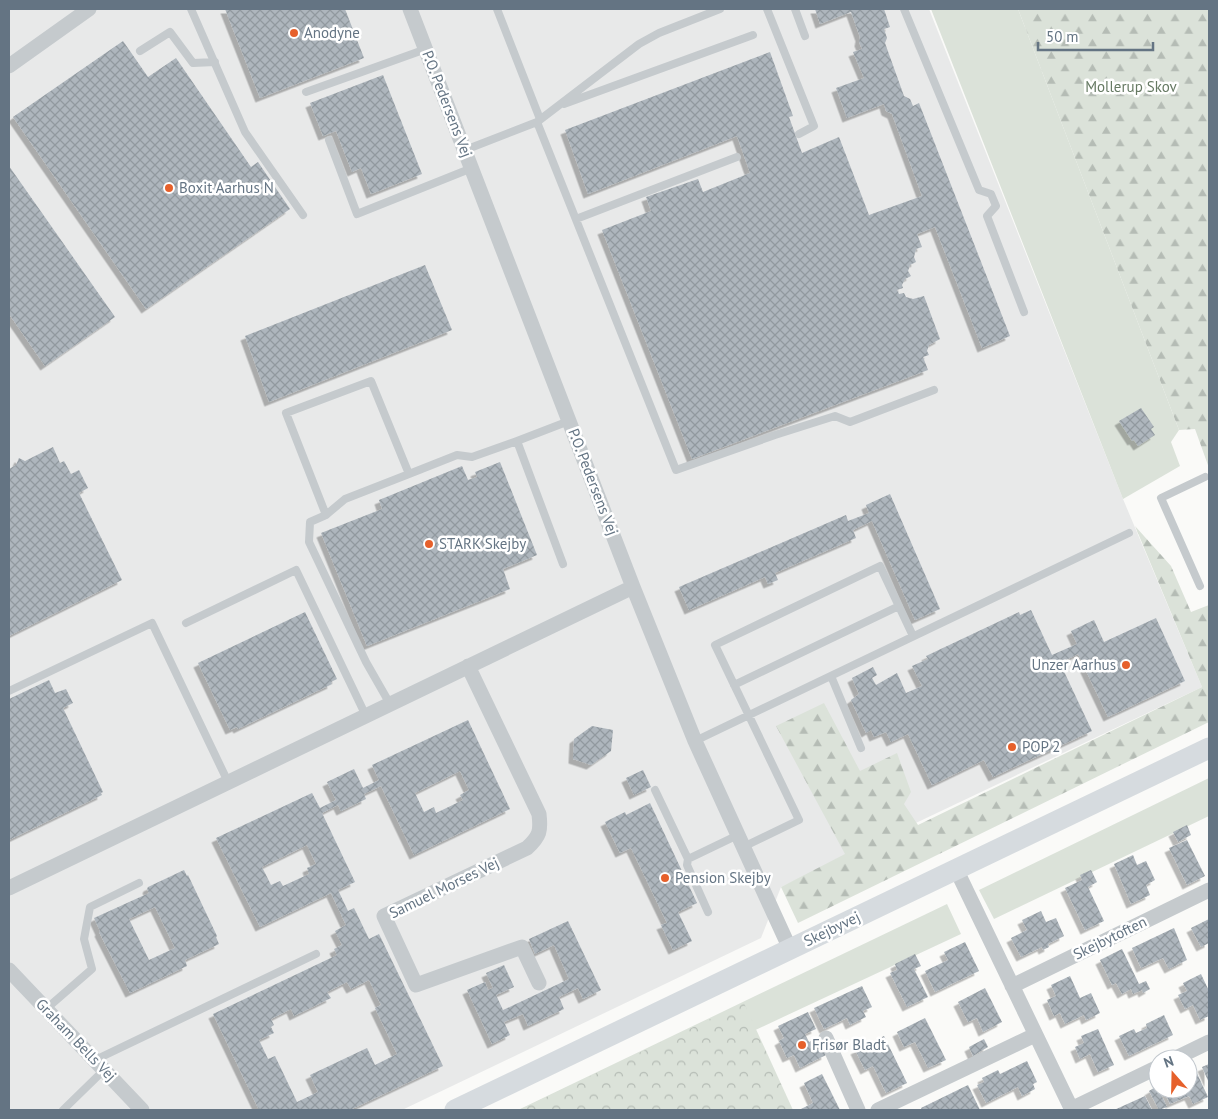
<svg xmlns="http://www.w3.org/2000/svg" width="1218" height="1119" font-family="'PT Sans',sans-serif">
<defs>
<pattern id="forest-firs" width="22" height="20" patternUnits="userSpaceOnUse" patternTransform="scale(1.25)"><rect width="22" height="20" fill="#dbe2d9"/><path d="M5 1l3.5 6h-7zM16 11l3.5 6h-7z" fill="#b5bcb5"/></pattern>
<pattern id="park-crowns" width="20" height="18" patternUnits="userSpaceOnUse" patternTransform="scale(1.25)"><rect width="20" height="18" fill="#dbe2d9"/><path d="M2 6a3 3 0 1 1 6 0M12 15a3 3 0 1 1 6 0" fill="none" stroke="#b5bcb5"/></pattern>
<pattern id="building-cross-hatch" width="8" height="8" patternUnits="userSpaceOnUse" patternTransform="scale(1.25)"><rect width="8" height="8" fill="#aeb6bd"/><path d="M0 0l8 8M0 8l8-8" fill="none" stroke="#91999f"/></pattern>
<filter id="shadow"><feDropShadow dx="-4.5" dy="4.5" stdDeviation="0" flood-color="#0004"/></filter>
</defs>
<rect width="100%" height="100%" fill="#fafaf8"/>
<path fill="#e8e9e9" d="M9 9H929L1123 499 1202 687 781 887 761 938 402 1110H9Z"/>
<path fill="#dbe2d9" d="M931 9H1018L1179 430 1171 442 1180 466 1123 499Z
M1209 778V816L994 919 979 890Z
M947 904 961 934 584 1110H518Z"/>
<path fill="url(#forest-firs)" d="M1018 9H1209V468L1195 429 1179 430Z
M1135 526 1171 566 1191 612 1209 605V722L798 923 781 887 845 854 776 726 824 703 860 771 897 753 911 792 904 804 918 825 1202 687Z"/>
<path fill="url(#park-crowns)" d="M744 1003 793 1110H519Z"/>
<path fill="url(#building-cross-hatch)" fill-rule="evenodd" filter="url(#shadow)" d="M225 9H345L364 58 260 98Z
M815 9H884L890 27 884 29 887 38 885 43 904 96 910 99 913 106 919 103 1010 336 982 348 935 227 917 234 922 247 916 249 914 257 916 262 910 265 908 271 911 276 905 279 902 285 903 288 897 290 899 294 904 293 906 297 913 299 924 296 940 339 929 345 927 351 929 355 923 357 928 370 692 459 602 230 651 211 646 197 698 179 703 192 750 173 737 136 588 194 565 130 770 52 793 116 789 117 802 153 839 137 869 215 922 196 892 114 886 111 884 104 847 118 836 88 864 78 853 52 862 49 859 42 860 37 851 12 820 24Z
M123 41 148 77 176 58 251 167 258 162 290 209 146 309 13 117Z
M383 75 422 174 371 194 361 168 352 172 336 131 323 136 310 103Z
M9 166 115 317 45 366 9 314Z
M425 265 452 330 269 402 245 336Z
M1141 408 1154 427 1151 429 1155 435 1138 446 1134 440 1132 441 1119 421Z
M53 447 60 463 64 461 71 474 79 470 88 488 79 493 122 580 9 636V469L16 465 19 458 25 461Z
M500 462 537 555 503 569 510 589 367 646 321 533 382 509 379 500 462 466 468 480 477 477 475 472Z
M890 494 940 609 915 620 872 521 853 530 856 538 775 573 778 580 768 584 765 577 689 610 679 587 846 515 848 521 869 513 866 505Z
M1031 610 1052 655 1077 644 1071 631 1094 620 1104 642 1156 618 1185 681 1108 717 1078 654 1060 663 1092 731 993 777 984 760 932 785 908 734 891 742 886 732 874 737 871 730 866 733 851 700 859 694 852 678 873 667 877 675 872 678 876 685 897 673 906 693 922 686 912 666 928 659 926 656 1019 612 1020 615Z
M305 612 337 679 331 682 332 684 238 729 237 727 230 730 198 663Z
M49 680 55 693 66 689 73 703 63 708 103 792 101 793 102 795 9 840V699Z
M468 720 510 809 414 855 381 786 364 794 366 799 341 811 338 805 322 813 355 882 338 890 348 911 354 908 369 939 379 934 443 1066 350 1110H259L213 1014 337 955 334 949 342 945 335 931 346 925 331 893 260 927 216 838 312 793 320 808 336 800 327 782 354 769 363 788 379 780 372 765ZM460 771 469 790 460 795 463 800 436 813 434 807 424 812 415 793ZM307 845 316 864 307 868 309 874 283 886 280 881 271 885 262 867ZM369 980 381 1005 375 1008 397 1054 375 1065 367 1048 310 1075 318 1092 297 1102 275 1056 268 1059 259 1040 274 1033 271 1027 274 1025 271 1019 291 1009 294 1016 331 998 327 992 347 982 351 989Z
M592 726 613 730 611 751 591 765 573 759 574 739Z
M643 770 651 787 634 795 626 778Z
M650 803 697 903 678 912 692 941 673 950 661 925 667 923 631 848 620 853 605 822 625 812 626 815Z
M1187 825 1191 835 1178 842 1173 832Z
M1187 840 1205 876 1187 885 1169 848Z
M1133 855 1137 865 1146 861 1155 880 1146 885 1150 895 1131 904 1114 864Z
M184 870 187 876 188 875 217 936 216 937 219 944 185 960 187 966 130 993 99 932 100 931 94 918 149 893 147 889 148 887ZM155 907 175 948 149 960 129 919Z
M1091 870 1097 882 1088 887 1104 921 1085 930 1065 888 1082 880 1080 875Z
M1041 911 1046 922 1056 918 1064 936 1048 944 1049 947 1043 950 1042 947 1021 957 1011 938 1027 930 1022 920Z
M1209 919V943L1201 947 1191 928Z
M568 921 601 990 583 999 578 988 559 997 564 1009 528 1026 523 1014 504 1022 510 1035 492 1044 467 990 485 982 488 990 493 988 486 973 504 965 514 987 496 995 503 1010 569 979 554 945 535 954 529 939Z
M1174 928 1187 960 1169 969 1163 958 1141 968 1132 948Z
M965 942 979 971 935 992 925 971 948 960 944 952Z
M1122 949 1139 984 1146 981 1150 989 1143 993 1142 990 1133 994 1131 989 1122 994 1116 983 1112 985 1100 960Z
M915 954 921 966 914 969 928 997 907 1007 890 973 897 970 895 964Z
M1201 974 1209 991V1016L1200 1020 1193 1005 1185 1009 1178 995 1187 991 1183 983Z
M1070 976 1080 998 1091 993 1100 1013 1086 1020 1084 1015 1065 1024 1060 1013 1054 1016 1047 1000 1056 996 1051 985Z
M862 986 872 1007 863 1011 866 1017 850 1025 847 1018 824 1029 814 1008Z
M985 988 1002 1022 983 1032 977 1018 968 1022 958 1002Z
M808 1012 816 1029 805 1034 809 1042 818 1038 826 1055 800 1068 794 1055 787 1058 779 1041 784 1038 778 1026Z
M1164 1015 1173 1035 1129 1056 1119 1036 1134 1029 1136 1033 1147 1028 1146 1024Z
M925 1018 946 1060 928 1068 915 1042 904 1047 897 1032Z
M1098 1029 1114 1065 1098 1072 1090 1054 1080 1059 1075 1047 1084 1043 1081 1036Z
M884 1036 907 1083 886 1093 873 1066 865 1070 855 1050Z
M984 1039 988 1047 973 1056 969 1047Z
M1027 1061 1037 1082 1033 1084 1035 1089 1022 1096 1018 1087 986 1103 977 1085 984 1082 982 1078 998 1070 1000 1074Z
M1209 1064V1083L1202 1067Z
M1195 1069 1208 1097 1193 1104 1189 1096 1170 1104 1163 1089H1188V1073Z
M822 1074 840 1110H799L813 1103 804 1083Z
M968 1085 980 1110H922L921 1108Z
M1157 1086 1167 1107 1159 1110 1149 1091Z
M1145 1096 1152 1110H1114Z"/>
<g fill="none" stroke-linecap="round" stroke-linejoin="round">
<path stroke="#c5cacd" stroke-width="8" d="M191 9 245 132 303 215
M497 9 540 119
M767 9 814 126 799 134
M795 9 805 36
M904 9 979 190 991 194 996 206 987 216 1024 312
M140 51 170 32 193 63 215 62
M306 92 426 49
M564 104 753 35
M537 122 676 470 775 435 835 416 850 422 934 390
M329 140 357 214 472 168
M465 150 537 122 639 44 659 33 720 9
M576 219 737 157
M517 441 569 421
M326 515 345 499 409 474
M1200 586 1161 498 1205 477
M186 623 296 570 366 716
M831 676 861 748
M734 685 899 606
M9 691 152 623 228 782
M390 704 366 662 309 542 310 522 326 515 286 413 371 381 409 474 457 455 472 457 517 441 563 564
M695 741 1129 533
M655 790 688 859 738 835
M743 847 799 820 715 645 880 566 913 636
M688 859 687 865 708 912
M46 1009 92 969 84 939 90 907 139 883
M95 1060 316 954
M63 1110 104 1070"/>
<path stroke="#c5cacd" stroke-width="15" d="M410 9 633 587 695 741 790 949
M9 66 89 9
M468 666 539 814C541 831 540 836 527 848L384 916 416 985 522 947 539 983
M956 869 1072 1110
M9 888 633 587
M9 970 142 1110
M1012 986 1209 890
M826 1038 858 1110
M1174 1059 1209 1042
M1071 1109 1158 1067
M878 1110 1035 1035"/>
<path stroke="#d6dbdf" stroke-width="21" d="M455 1110 1209 748"/>
</g>
<g fill="#e6602b" stroke="#fff" stroke-width="2">
<circle cx="294" cy="33" r="5"/>
<circle cx="169" cy="188" r="5"/>
<circle cx="429" cy="544" r="5"/>
<circle cx="1126" cy="665" r="5"/>
<circle cx="1012" cy="747" r="5"/>
<circle cx="665" cy="878" r="5"/>
<circle cx="802" cy="1045" r="5"/>
</g>
<g text-anchor="middle" stroke-width="5" stroke-linejoin="round" paint-order="stroke">
<g font-size="15" fill="#647483" stroke="#fff" text-anchor="start">
<text x="304" y="38">Anodyne</text>
<text x="179" y="193">Boxit Aarhus N</text>
<text x="439" y="549">STARK Skejby</text>
<text x="1116" y="670" text-anchor="end">Unzer Aarhus</text>
<text x="1022" y="752">POP 2</text>
<text x="675" y="883">Pension Skejby</text>
<text x="812" y="1050">Frisør Bladt</text>
</g>
<g font-size="15" fill="#667a63" stroke="#fff">
<text x="1131" y="92">Mollerup Skov</text>
</g>
<g font-size="15" fill="#647483" stroke="#fff">
<text transform="translate(447 104) rotate(69)" y="5">P.O. Pedersens Vej</text>
<text transform="translate(593 482) rotate(69)" y="5">P.O. Pedersens Vej</text>
<text transform="translate(444 888) rotate(-26)" y="5">Samuel Morses Vej</text>
<text transform="translate(832 929) rotate(-26)" y="5">Skejbyvej</text>
<text transform="translate(1110 938) rotate(-26)" y="5">Skejbytoften</text>
<text transform="translate(76 1040) rotate(46)" y="5">Graham Bells Vej</text>
</g>
</g>
<rect width="1218" height="1119" fill="none" stroke="#647483" stroke-width="20"/>
<g transform="translate(1173 1074) rotate(340)"><circle r="24" fill="#ffffff" stroke="#c1c7cd"/>
<path d="M0-4L9 19L0 12L-9 19Z" fill="#e6602b"/>
<text y="-8" font-size="14" font-weight="bold" text-anchor="middle" fill="#647483">N</text>
</g>
<path d="M1038 42v8h115v-8" fill="none" stroke="#647483" stroke-width="2.5"/>
<text x="1046" y="42" font-size="15" fill="#647483" stroke="#ffffff" stroke-width="4" paint-order="stroke">50 m</text>
</svg>
